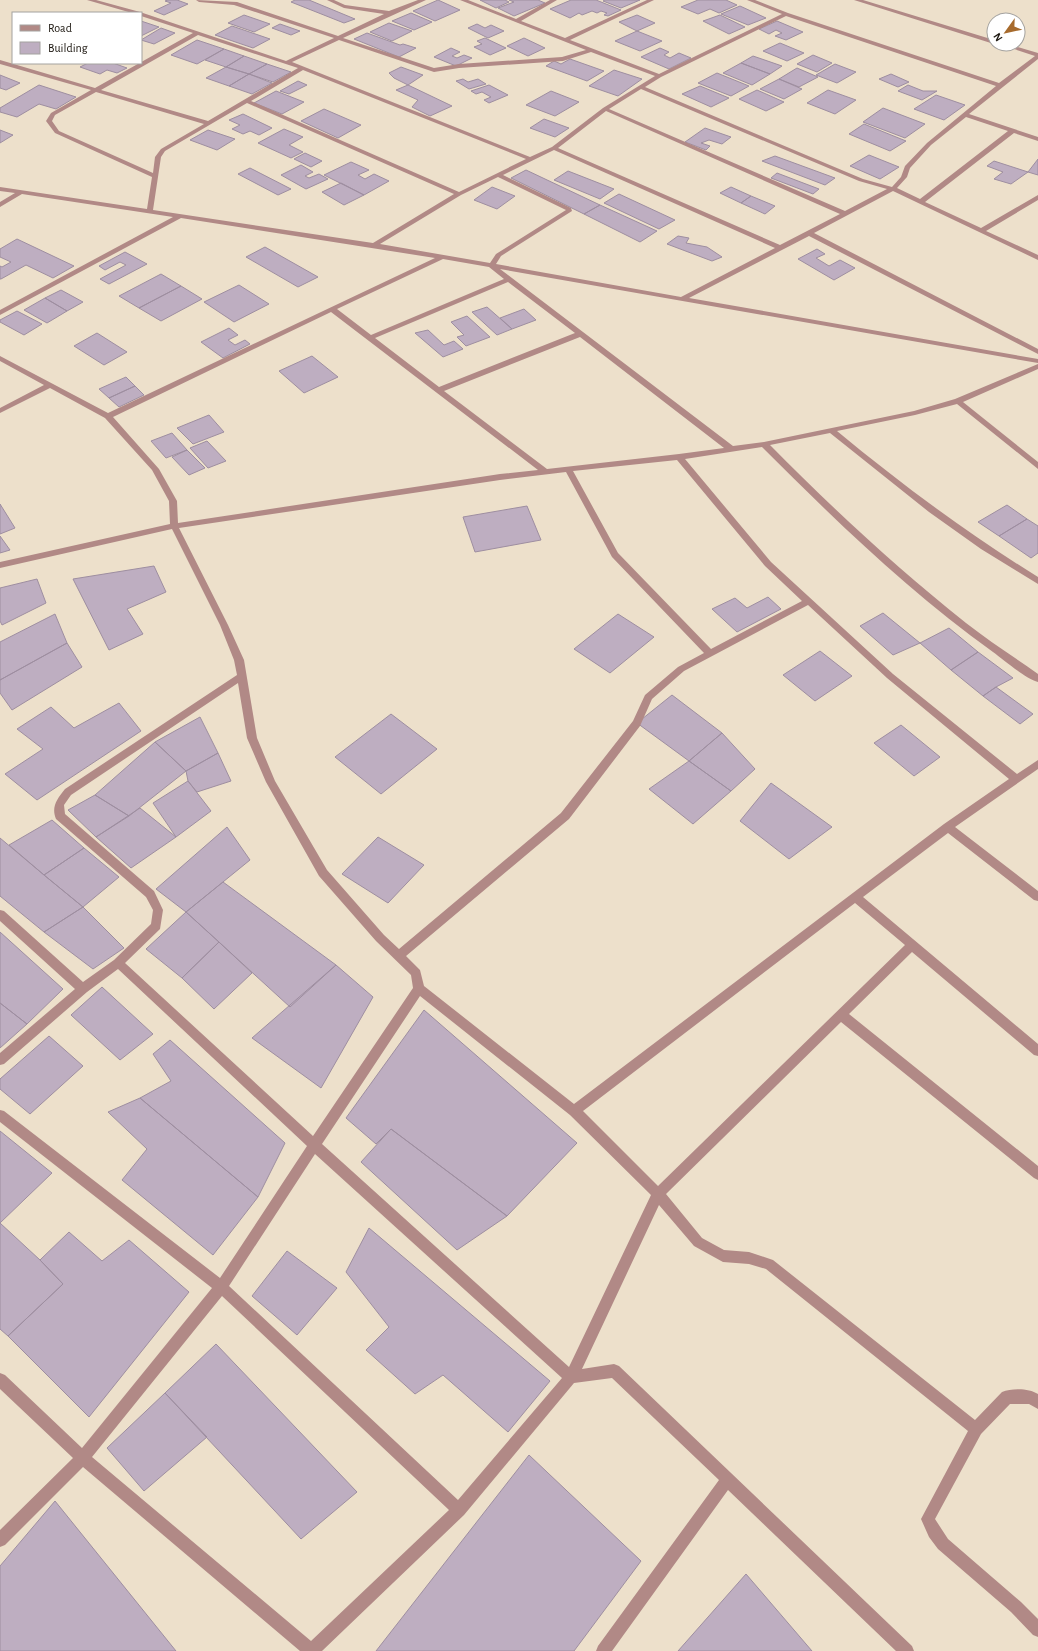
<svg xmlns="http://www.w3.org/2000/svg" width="1038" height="1651" font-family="'Alegreya Sans',sans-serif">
<rect width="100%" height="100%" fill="#ede0cb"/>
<path fill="#beaec1" stroke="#9e8ea0" d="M168 0H177L188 4 164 15 154 11 171 3 165 1Z
M295 0H309L355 19 344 23 291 2Z
M438 0 460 10 435 21 413 11Z
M480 0H505L509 2 496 8Z
M509 0H538L545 3 514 16 498 8 514 2Z
M571 0H596L621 10 608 16 604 15 607 13 601 11 597 13 592 11 582 15 579 13 570 18 550 9Z
M605 0H640L621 8 603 1Z
M698 0H726L737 5 719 13 710 9 698 14 681 7Z
M740 6 766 18 748 25 721 14Z
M411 13 432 22 414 30 392 21Z
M244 15 270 24 254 32 228 23Z
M637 15 655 23 637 31 619 22Z
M720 15 745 27 729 34 703 21Z
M141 21 159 27 141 36Z
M777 21 803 32 786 40 775 36 782 33 776 30 769 34 759 29Z
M389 23 412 31 392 41 370 32Z
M280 24 300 31 291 35 272 28Z
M477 24 485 28 491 25 504 31 488 38 468 28Z
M232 26 270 39 253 48 215 35Z
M161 28 175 33 154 44 141 40Z
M637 31 662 41 640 51 615 41Z
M367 33 400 45 403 44 416 48 399 57 354 39Z
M485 38 506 48 490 55 474 47 482 44 477 41Z
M524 38 545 48 528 56 507 46Z
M197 40 224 49 197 64 171 55Z
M780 43 804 53 787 61 763 51Z
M451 48 460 52 452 56 457 58 464 55 472 58 456 66 434 57Z
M660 48 669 52 664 55 670 58 679 53 691 58 669 69 641 57Z
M224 49 244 56 226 67 205 60Z
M813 55 832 63 817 72 797 64Z
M244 56 267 64 249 74 226 67Z
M753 56 782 66 770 74 741 63Z
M570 59 604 71 587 81 546 66 554 61 561 64Z
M88 63H113L127 68 117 73 107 70 100 74 80 67Z
M741 63 770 74 752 85 723 73Z
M267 64 291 72 273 82 249 74Z
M835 64 856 72 837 83 816 75Z
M226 67 249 74 229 86 206 78Z
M401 67 423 75 408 85 394 78 389 73Z
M797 68 818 77 799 87 779 79Z
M614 70 642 79 618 96 589 86Z
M717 73 749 86 731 96 698 83Z
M249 74 272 83 252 94 229 86Z
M891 74 909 82 898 87 879 79Z
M0 75 20 83 6 90 0 88Z
M463 79 468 82 478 79 486 84 469 89 456 81Z
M779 79 802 89 784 99 760 89Z
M298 81 307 85 289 94 280 91Z
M39 85 76 97 56 109 39 104 17 117 0 112V108Z
M408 85 452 106 430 116 412 107 418 100 396 90Z
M489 85 508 95 489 103 484 100 491 97 482 92 476 94 471 91Z
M908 85 923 91H937L922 100 898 91Z
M700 86 729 98 711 107 682 94Z
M757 90 784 102 766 111 739 99Z
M828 90 856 100 835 114 807 103Z
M276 91 304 102 282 114 254 103Z
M551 91 579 102 555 116 526 105Z
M936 95 965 105 944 120 914 109Z
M883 108 925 124 905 138 863 122Z
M324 109 361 125 338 138 301 121Z
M243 114 272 128 259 135 250 131 243 134 232 129 240 125 229 120Z
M544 119 569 128 555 137 530 128Z
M864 124 906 141 890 151 849 134Z
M705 128 731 137 722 144 709 140 701 143 710 146 706 150 685 142Z
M284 129 303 137 289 145 303 152 291 158 258 143Z
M0 130 13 135 0 143Z
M208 130 235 139 217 150 190 140Z
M305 153 322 161 311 167 294 159Z
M869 155 899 167 880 179 850 166Z
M775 156 835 178 825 185 762 161Z
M1038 159V175L1028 172Z
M994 161 1028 172 1011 184 994 179 1003 172 987 166Z
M351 162 369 170 358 175 365 179 374 174 389 181 364 195 324 175Z
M301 165 313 172 305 176 309 178 319 174 328 179 306 189 281 175Z
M250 168 291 189 278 195 238 174Z
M526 170 600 205 584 214 511 178Z
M568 171 614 189 600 199 554 180Z
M777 173 819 189 813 194 771 178Z
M341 183 364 195 344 205 322 192Z
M492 187 515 196 497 209 474 200Z
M731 187 751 196 741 203 720 193Z
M619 194 675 220 659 229 604 203Z
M751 196 775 206 765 214 741 203Z
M600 205 657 231 640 242 584 214Z
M678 236 689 238 686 243 707 247 722 257 712 261 667 244Z
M17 239 74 266 53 278 26 265 1 279H0V266L2 267 11 262 0 257V249Z
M265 247 318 277 298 287 246 257Z
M817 249 825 254 816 258 829 266 840 260 855 268 834 280 798 259Z
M125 252 147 264 109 284 100 279 126 265 120 262 105 270 99 266Z
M161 274 181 286 139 308 119 296Z
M239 285 269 304 234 322 204 302Z
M181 286 202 299 161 321 139 308Z
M61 290 83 302 67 311 45 298Z
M45 298 67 311 47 323 24 310Z
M487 307 512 329 497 335 472 312Z
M524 309 536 320 512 329 500 318Z
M17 311 42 324 24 335 0 322V320Z
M467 316 490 337 466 346 457 337 464 335 451 322Z
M229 328 238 335 228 340 235 345 245 340 250 344 223 358 201 342Z
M428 330 444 345 454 341 463 349 443 357 415 333Z
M97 333 127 352 104 365 74 346Z
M312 356 338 377 304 393 279 371Z
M126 377 135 386 109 398 99 389Z
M135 386 144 395 119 407 109 398Z
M209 415 224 432 193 444 177 428Z
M172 433 187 450 166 458 151 441Z
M207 441 226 461 208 468 190 448Z
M187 450 205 468 189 475 172 457Z
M0 504 15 528 0 534Z
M1007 505 1027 519 999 536 978 522Z
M527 506 541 540 475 552 463 517Z
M1027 519 1038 526V553L1031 558 999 536Z
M0 536 10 550 0 553Z
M154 566 166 592 127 609 143 634 109 650 73 579Z
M37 579 46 603 2 625 0 621V588Z
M768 597 781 609 737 632 712 609 735 598 747 608Z
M883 613 920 643 893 655 860 626Z
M55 614 67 643 0 680V642Z
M618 614 654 637 610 673 574 649Z
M949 628 978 652 951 670 920 643Z
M67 643 82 667 12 710 0 693V680Z
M820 651 852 676 815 701 783 675Z
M978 652 1013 678 996 687 983 696 951 670Z
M996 687 1033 714 1020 724 983 696Z
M672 695 722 733 689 761 637 723Z
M119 703 141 731 37 800 5 774 43 749 17 729 51 707 74 728Z
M391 714 437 749 381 794 335 757Z
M200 717 218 753 186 771 155 742Z
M901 725 940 757 914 776 874 743Z
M722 733 755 769 731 791 689 761Z
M155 742 186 771 129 816 95 795Z
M218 753 231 781 197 792 188 781 186 771Z
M689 761 731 791 693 824 649 789Z
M188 781 211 811 176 837 153 803Z
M771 783 832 827 789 859 740 821Z
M95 795 129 816 96 837 68 810Z
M140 808 176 837 131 868 96 837Z
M52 820 84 848 44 875 9 845Z
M227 827 250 860 186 912 156 889Z
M378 837 424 865 388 903 342 874Z
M0 838 44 875 83 907 44 932 0 896Z
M84 848 119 877 83 907 44 875Z
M223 882 336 965 290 1007 186 912Z
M83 907 124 948 93 969 44 932Z
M186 912 219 942 182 978 146 949Z
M0 932 63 989 27 1024 0 1003Z
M219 942 252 973 214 1009 182 978Z
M336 965 373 997 321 1088 252 1038Z
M102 987 153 1034 120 1060 71 1015Z
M0 1003 27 1024 0 1048Z
M424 1010 577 1143 507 1216 391 1129 376 1144 346 1118Z
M49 1036 83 1066 30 1114 0 1089V1079Z
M170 1040 285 1143 258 1197 140 1098 171 1081 153 1054Z
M140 1098 258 1197 213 1255 122 1180 147 1149 108 1112Z
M391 1129 507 1216 457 1250 361 1162Z
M0 1131 52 1173 0 1223Z
M0 1223 40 1260 63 1284 8 1336 0 1329Z
M369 1228 550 1381 508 1432 443 1375 415 1394 366 1350 389 1327 346 1272Z
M69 1232 102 1261 129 1240 189 1292 89 1417 8 1336 63 1284 40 1260Z
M287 1251 337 1288 297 1335 252 1296Z
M216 1344 357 1492 301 1539 165 1393Z
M165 1393 207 1437 144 1491 107 1448Z
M529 1455 641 1561 574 1651H376Z
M55 1501 176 1651H0V1566Z
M746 1574 812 1651H678Z"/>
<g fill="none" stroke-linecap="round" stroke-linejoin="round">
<path fill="#b18986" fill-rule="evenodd" d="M87 0H96L140 12 286 61 334 38 234 5 199 2 196 0 237 2 338 36 384 14 344 8 327 0H334L345 5 389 11 418 0H426L343 38 434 68 459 64 562 57 586 50 460 0H468L516 19 550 0H557L521 21 565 38 647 0H654L570 40 659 74 782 14 747 0H755L788 13 999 83 1035 56 999 44H1008L1038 53V59L969 114 1038 137V141L1014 133 925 202 981 228 1038 195V200L986 231 1038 255V260L893 191 814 233 1038 349V354L809 236 689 298 1038 359V363L500 269 733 446 764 442 914 411 955 399 1038 364V369L963 402 1038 462V469L957 404 915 415 837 431C901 484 967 533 1038 577V584L981 549 929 512 830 433 770 445C832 508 897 568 966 623 989 641 1014 657 1038 674V682C1026 679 1004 660 993 652 909 592 834 519 762 447L685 459 771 562 893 674 1017 774 1038 760V769L955 827 1038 891V901L1034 900 948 833 863 897 1038 1044V1056L1034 1055 912 952 849 1014 1038 1166V1180L1034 1178 841 1022 666 1194 702 1238 724 1250 749 1252 773 1260 975 1420 1002 1392C1012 1388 1029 1388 1038 1394V1409L1029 1404H1010L981 1434 935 1519 948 1539 1021 1602 1038 1619V1637L1033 1635 1011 1612 938 1549 929 1537 921 1519 968 1431 766 1269 749 1264 723 1262 694 1246 659 1205 582 1369 614 1364 619 1366 912 1646 914 1651H896L728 1490 612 1651H596L598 1646 719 1480 612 1378 574 1383 464 1515 322 1651H300L83 1467 5 1545 0 1547V1530L73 1458 0 1389V1373L5 1375 82 1448 212 1288 0 1122V1110L4 1111 220 1278 307 1146 118 969 87 992 4 1064 0 1065V1053L75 989 0 921V910L4 911 83 982 114 960 151 924 153 910 146 897 56 819C51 807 57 799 65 789L237 675 234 660 220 625 172 529 0 568V562L170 524 169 501 152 470 105 418 50 388 0 413V408L44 385 0 361V356L108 413 435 258 181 218 0 315V310L173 217 22 194 0 207V202L15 193 0 191V187L147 209 152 177 55 133 46 121 51 113 91 90 0 64V60L95 88 193 33 141 16V13H132ZM786 16 996 86 927 143 905 166 901 177 892 187 863 179 645 87 661 77ZM198 35 298 68 208 121 101 90ZM339 40 434 72 459 68 563 61 591 52 655 76 603 108 552 147 530 157 292 62ZM303 70 526 159 459 192 251 101ZM641 89 859 181 887 189 845 211 609 109ZM96 92 204 124 161 149 155 157 153 173 59 131 52 121 55 115ZM247 103 454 194 373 243 153 210 161 157 165 151ZM606 111 840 214 780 245 558 148ZM966 117 1008 131 920 199 897 188 907 177 910 168 931 145ZM554 150 775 248 681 297 496 264 501 256 572 211 571 208 503 175ZM498 177 566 210 496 254 490 263 380 244 461 195ZM443 259 489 267 504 279 371 335 337 309ZM508 282 575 333 439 387 375 338ZM331 312 538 470 500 474 178 523 177 501 159 469 113 417ZM580 337 724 448 679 454 547 469 444 391ZM677 460 765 566 802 601 711 649 618 553 573 471ZM566 472 612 557 704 653 678 667 645 695 633 721 561 813 399 949 384 935 327 870 275 781 257 738 244 660 228 625 179 528 500 480ZM808 605 887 678 1009 779 944 824 574 1104 424 986 420 970 406 956 569 819 640 726 652 699 684 671ZM238 683 247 738 266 782 319 876 376 941 411 975 413 988 313 1136 125 963 160 929 163 910 154 891 65 814 64 805 71 795ZM855 903 905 945 658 1186 583 1111ZM420 996 570 1115 651 1195 569 1367 322 1144ZM315 1154 562 1378 458 1500 229 1286ZM222 1296 449 1510 311 1641 92 1457Z
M854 0H863L994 40V44Z"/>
</g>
<rect x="12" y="12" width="130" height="52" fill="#ffffff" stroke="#a4a29f"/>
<rect x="20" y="25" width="20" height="6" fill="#b18986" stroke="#a4a29f"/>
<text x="48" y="32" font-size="12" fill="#1b160f">Road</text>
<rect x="20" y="42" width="20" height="12" fill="#beaec1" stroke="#a4a29f"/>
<text x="48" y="52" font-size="12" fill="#1b160f">Building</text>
<g transform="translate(1006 32) rotate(237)"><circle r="19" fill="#ffffff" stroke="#a4a29f"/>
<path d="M0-3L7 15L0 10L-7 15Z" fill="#a76b2d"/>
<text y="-6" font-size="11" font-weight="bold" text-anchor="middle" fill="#1b160f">N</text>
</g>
</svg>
